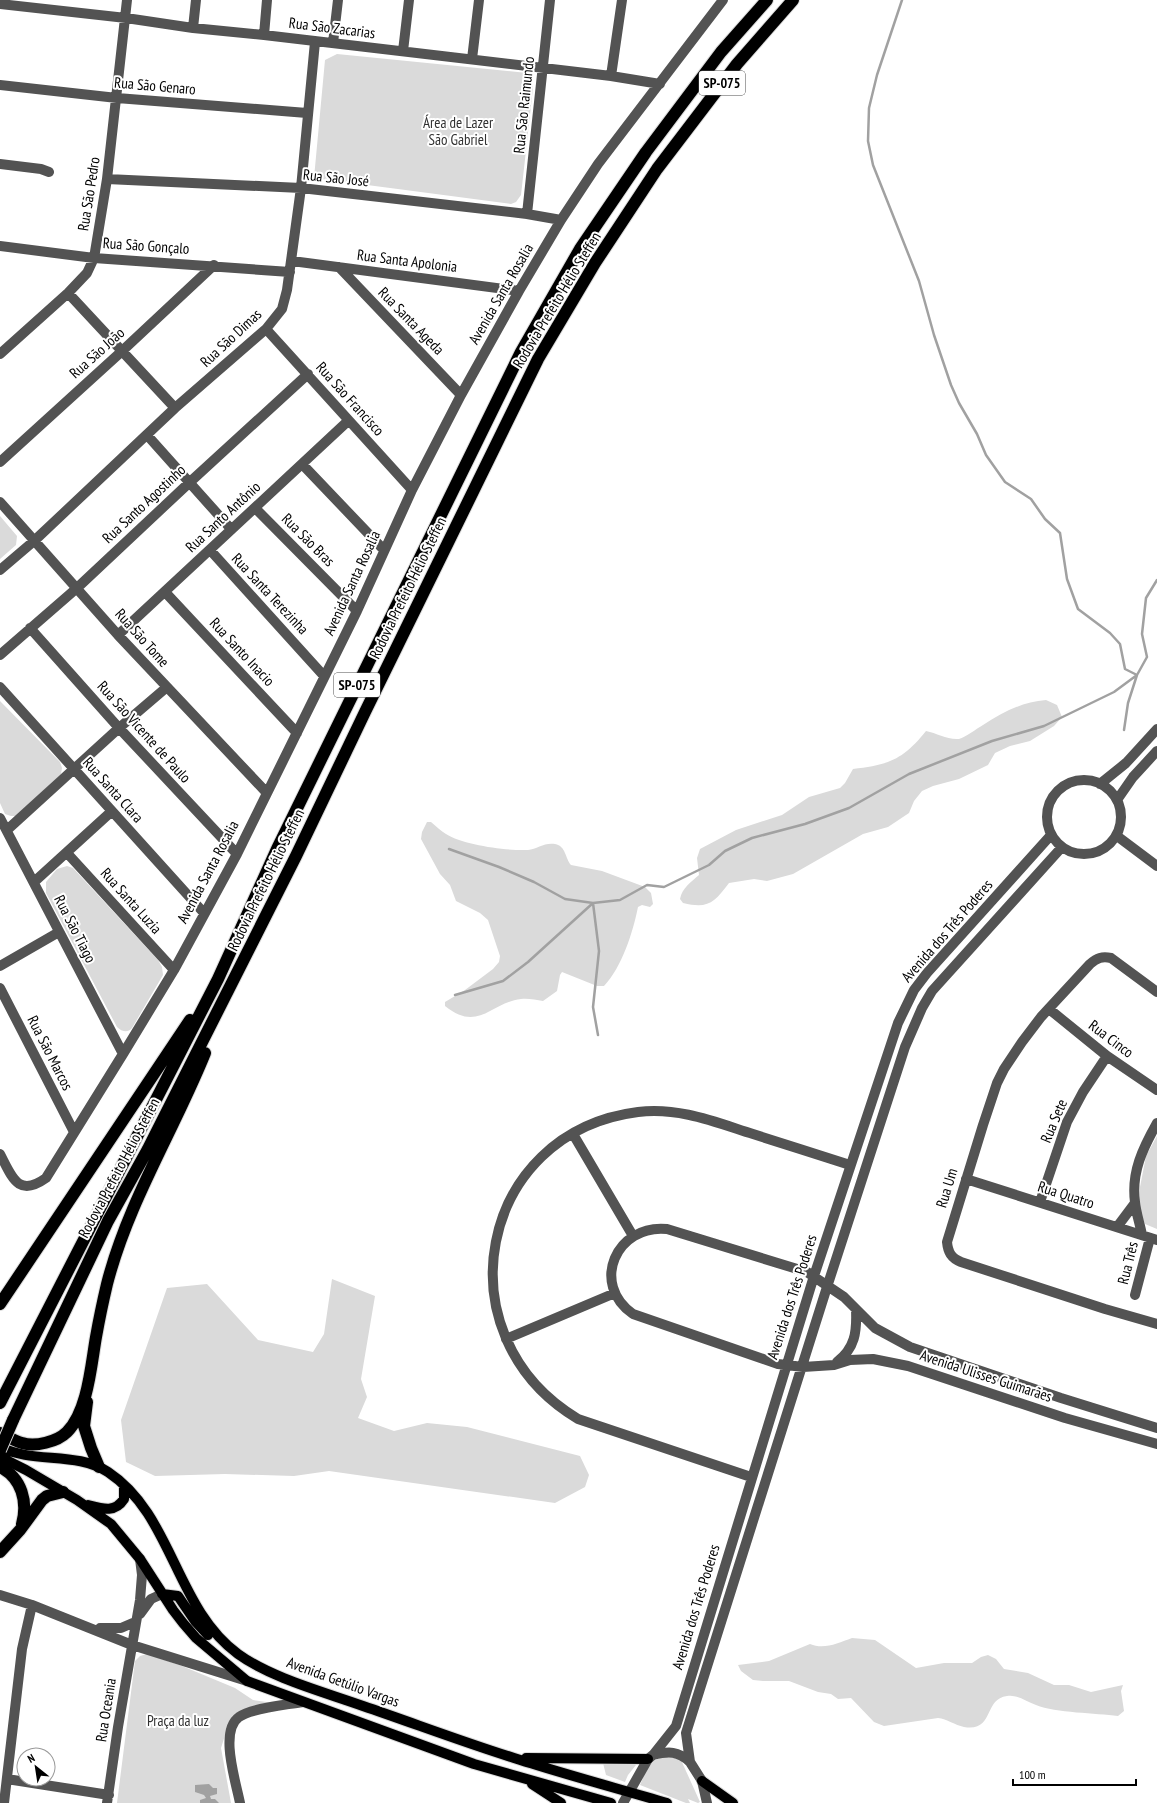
<svg xmlns="http://www.w3.org/2000/svg" width="1157" height="1803" font-family="'PT Sans Narrow',sans-serif">
<rect width="100%" height="100%" fill="#fff"/>
<path fill="#dadada" d="M337 54 527 73 532 78 533 88 521 195 516 202 511 204 314 178 325 60Z
M0 516 17 536 16 545 0 559Z
M1046 700 1057 705 1062 717 1054 726 1030 741 1010 746 995 753 988 765 959 779 933 786 922 791 914 801 909 813 888 827 863 834 793 874 767 881 754 879 729 883C714 903 708 909 683 903L680 899C682 888 691 882 699 875L697 858 700 849 736 830 782 815 809 797 840 788 845 783 853 769C888 765 903 760 926 731 937 733 947 740 959 739 966 737 976 729 983 725 1003 712 1022 702 1046 700Z
M0 701 60 762 62 768 61 774 16 816H11L5 814 0 803Z
M427 822H431C436 826 441 831 446 834 463 845 507 851 528 850 537 849 545 842 555 844 566 846 565 858 571 865L602 871 645 887 651 893 653 904 650 907 642 905 638 907C633 932 622 967 604 986H597L562 972 560 975 557 991 543 1001C536 1000 528 998 521 999 492 1002 478 1033 445 1006V1002L465 990 493 969 499 962 500 956 488 920 480 913 456 901 450 885 440 874 421 839 422 832Z
M67 866 73 868 158 960 162 967 163 975 132 1028C128 1033 122 1032 117 1027L46 893V882L57 869Z
M1157 1136V1229L1145 1224 1139 1209 1140 1187 1146 1156Z
M332 1279 375 1296 361 1379 367 1397 358 1418 394 1431 427 1423 467 1427 580 1456 589 1475 585 1487 555 1503 329 1471 294 1476 225 1474 155 1476 126 1462 121 1420 167 1288 207 1284 258 1340 313 1352 324 1334Z
M852 1638 875 1640 916 1668 944 1663H972L981 1657 988 1655 996 1659 1004 1669 1028 1673 1054 1685H1069L1091 1692 1123 1685 1121 1691 1124 1711 1118 1716C1096 1713 1056 1713 1036 1705 1027 1702 1017 1694 1007 1696 983 1699 995 1732 964 1727 955 1725 947 1719 938 1718L884 1726 874 1722 851 1698 838 1699 831 1694 818 1692 789 1681H763L753 1680 741 1671 738 1665 769 1661 810 1644C824 1650 838 1643 852 1638Z
M147 1654 182 1666 235 1688 253 1700 274 1703 227 1729 221 1748 231 1803H117L135 1661 140 1656Z
M669 1756 681 1760 700 1802 698 1803 688 1799 690 1803H686L640 1785C647 1769 649 1758 669 1756Z
M633 1762 636 1765 628 1775 625 1782 606 1775 603 1763Z"/>
<path fill="#a1a1a1" d="M209 1784 213 1788H217V1794L210 1796 211 1799H215L219 1803H200V1800L206 1798 204 1795 195 1792V1785Z"/>
<g fill="none" stroke-linecap="round" stroke-linejoin="round">
<path stroke="#a1a1a1" stroke-width="2.5" d="M902 0 877 75 869 108 868 141 873 165 919 281 934 335 951 385 959 403 977 434 986 455 1005 482 1031 499 1045 519 1060 533 1067 579 1078 609 1110 633 1120 644 1125 669 1137 675 1147 657 1142 634 1146 598 1157 580
M449 849 499 867 534 882 565 899 593 903 620 900 647 885 664 887 709 865 725 851 752 838 805 824 849 808 909 774 992 741 1044 726 1114 692 1137 675 1128 703 1124 730
M593 903 599 951 593 1007 598 1035
M455 995 503 981 528 962 593 903"/>
<defs>
<path id="major" d="M0 1447C34 1464 76 1451 108 1472 173 1515 175 1608 238 1654 271 1678 324 1692 363 1706 413 1723 463 1742 514 1758 564 1774 616 1788 667 1803
M0 1457 26 1470 77 1500 111 1524 140 1559 173 1610 183 1623 196 1638 247 1681 474 1764 611 1803
M88 1505C103 1509 115 1513 124 1499V1485
M162 1594 178 1596 195 1621 208 1635
M526 1758 648 1759
M702 1781 733 1803
M532 1784 561 1803"/>
<path id="highway" d="M0 1304 190 1020
M87 1402 84 1426 91 1448 99 1467
M0 1403 218 979 277 849 521 352 580 249 646 152 721 52 767 0
M13 1420 108 1221 148 1149 296 856 365 712 538 359 595 263 657 169 737 64 793 0
M0 1433C7 1436 14 1441 22 1443 35 1447 57 1442 67 1432 88 1411 91 1365 96 1337 99 1320 103 1301 107 1284 128 1202 174 1130 205 1053
M0 1467C22 1478 28 1502 22 1524
M0 1552 20 1530 42 1500 47 1496 63 1492"/>
</defs>
<use href="#major" stroke="#dbdbdb" stroke-width="12"/>
<use href="#highway" stroke="#dbdbdb" stroke-width="14"/>
<path stroke="#535353" stroke-width="10" d="M0 4 126 18 193 28 264 35 611 76 660 84
M193 28 196 0
M264 35 267 0
M333 43 338 0
M403 51 409 0
M472 59 479 0
M611 76 622 0
M0 85 117 98 307 113
M0 164 41 169 49 172
M107 179 301 188 527 214 561 220
M527 214 550 0
M0 246 94 258 290 272
M292 261 519 291
M339 267 461 395
M68 293 175 408
M266 329 412 490
M0 354 68 293 87 273 94 258 107 179 127 0
M147 435 231 529
M0 462 121 352 214 265
M302 464 384 550
M0 502 118 635 266 792
M255 508 357 611
M210 550 324 676
M0 570 34 541 175 408 266 329 282 309 287 290 301 188 315 42
M165 592 297 733
M30 628 119 728 237 854
M118 635 348 421
M0 655 77 588 190 482 308 374
M0 687 204 913
M1047 817a37 37 0 1 1 74 0a37 37 0 1 1-74 0Z
M1100 784 1126 763 1157 729
M1117 800 1133 777 1157 751
M0 818 123 1054
M7 830 119 728 167 687
M1117 836 1157 866
M67 853 174 970
M34 882 112 811
M0 966 59 932
M0 988 74 1132
M1157 992 1111 958C1102 956 1097 958 1090 964L1041 1017 1022 1042 1004 1069 997 1083 983 1125 947 1242C948 1252 951 1258 961 1262L1105 1309 1157 1324
M1049 1009 1107 1056 1157 1090
M573 1134 633 1236
M0 1154C12 1177 18 1198 46 1178L123 1054 174 970 237 854 357 611 412 490 461 395 519 291 561 220 598 164 723 0
M966 1179 1157 1240
M1040 1202 1067 1122 1083 1092 1107 1056
M1117 1227 1135 1203
M1142 1235C1140 1224 1136 1213 1135 1202 1131 1172 1143 1148 1157 1123
M1135 1295 1150 1238
M506 1339 615 1293
M837 1362C855 1348 857 1332 856 1310
M1157 1428 1061 1398 910 1347 875 1328 844 1297 807 1272 667 1229C616 1224 590 1284 633 1314L778 1364 803 1367 834 1365 850 1360 873 1359 908 1366 1065 1418 1157 1444
M751 1477 578 1419C439 1336 478 1132 638 1112 679 1107 715 1122 753 1134 785 1144 818 1155 850 1165
M0 1595 32 1605 132 1645 247 1681
M140 1614 151 1599 162 1594
M100 1628H121L135 1622
M653 1755C669 1751 678 1751 690 1762
M7 1779 109 1795
M4 1803 22 1649 32 1605
M107 1803 118 1727 140 1600 142 1575 140 1559
M240 1803C236 1782 219 1731 239 1717 251 1708 286 1705 302 1702
M623 1803 648 1759 653 1755 676 1726 814 1276 898 1023 914 990 927 973 1051 835
M707 1803 702 1781 690 1762 686 1733 827 1287 905 1047 922 1008 932 991 1062 847"/>
<use href="#major" stroke="#000" stroke-width="10"/>
<use href="#highway" stroke="#000" stroke-width="12"/>
<defs>
<path id="highway-bridge" d="M0 1450 13 1420"/>
</defs>
<use href="#highway-bridge" stroke="#dbdbdb" stroke-width="14" stroke-linecap="butt"/>
<use href="#highway-bridge" stroke="#000" stroke-width="12"/>
</g>
<g text-anchor="middle" stroke-width="4" stroke-linejoin="round" paint-order="stroke">
<g fill="#fff" stroke="#4c4c4c" stroke-width="1">
<rect x="699" y="71" width="46" height="24" rx="3"/>
<rect x="334" y="673" width="46" height="24" rx="3"/>
</g>
<g font-size="14" font-weight="bold" fill="#000">
<text x="722" y="88">SP-075</text>
<text x="357" y="690">SP-075</text>
</g>
<g font-size="15" fill="#000" stroke="#fff">
<text transform="translate(332 28) rotate(7)" y="5">Rua São Zacarias</text>
<text transform="translate(155 86) rotate(5)" y="5">Rua São Genaro</text>
<text transform="translate(524 105) rotate(-84)" y="5">Rua São Raimundo</text>
<text transform="translate(336 178) rotate(6)" y="5">Rua São José</text>
<text transform="translate(89 194) rotate(-81)" y="5">Rua São Pedro</text>
<text transform="translate(146 246) rotate(4)" y="5">Rua São Gonçalo</text>
<text transform="translate(407 261) rotate(7)" y="5">Rua Santa Apolonia</text>
<text transform="translate(501 294) rotate(-60)" y="5">Avenida Santa Rosalia</text>
<text transform="translate(557 300) rotate(-59)" y="5">Rodovia Prefeito Hélio Steffen</text>
<text transform="translate(411 321) rotate(46)" y="5">Rua Santa Ageda</text>
<text transform="translate(231 338) rotate(-43)" y="5">Rua São Dimas</text>
<text transform="translate(97 353) rotate(-42)" y="5">Rua São João</text>
<text transform="translate(350 399) rotate(48)" y="5">Rua São Francisco</text>
<text transform="translate(144 504) rotate(-43)" y="5">Rua Santo Agostinho</text>
<text transform="translate(223 517) rotate(-43)" y="5">Rua Santo Antônio</text>
<text transform="translate(308 540) rotate(45)" y="5">Rua São Bras</text>
<text transform="translate(352 583) rotate(-65)" y="5">Avenida Santa Rosalia</text>
<text transform="translate(408 588) rotate(-64)" y="5">Rodovia Prefeito Hélio Steffen</text>
<text transform="translate(270 594) rotate(47)" y="5">Rua Santa Terezinha</text>
<text transform="translate(142 638) rotate(48)" y="5">Rua São Tome</text>
<text transform="translate(242 652) rotate(47)" y="5">Rua Santo Inacio</text>
<text transform="translate(144 732) rotate(48)" y="5">Rua São Vicente de Paulo</text>
<text transform="translate(113 790) rotate(48)" y="5">Rua Santa Clara</text>
<text transform="translate(208 872) rotate(-62)" y="5">Avenida Santa Rosalia</text>
<text transform="translate(266 880) rotate(-64)" y="5">Rodovia Prefeito Hélio Steffen</text>
<text transform="translate(131 901) rotate(48)" y="5">Rua Santa Luzia</text>
<text transform="translate(75 929) rotate(63)" y="5">Rua São Tiago</text>
<text transform="translate(947 931) rotate(-49)" y="5">Avenida dos Três Poderes</text>
<text transform="translate(1111 1039) rotate(37)" y="5">Rua Cinco</text>
<text transform="translate(50 1053) rotate(63)" y="5">Rua São Marcos</text>
<text transform="translate(1054 1121) rotate(-67)" y="5">Rua Sete</text>
<text transform="translate(119 1168) rotate(-62)" y="5">Rodovia Prefeito Hélio Steffen</text>
<text transform="translate(947 1188) rotate(-73)" y="5">Rua Um</text>
<text transform="translate(1066 1195) rotate(18)" y="5">Rua Quatro</text>
<text transform="translate(1128 1263) rotate(-76)" y="5">Rua Três</text>
<text transform="translate(792 1297) rotate(-72)" y="5">Avenida dos Três Poderes</text>
<text transform="translate(986 1376) rotate(18)" y="5">Avenida Ulisses Guimarães</text>
<text transform="translate(696 1607) rotate(-73)" y="5">Avenida dos Três Poderes</text>
<text transform="translate(343 1682) rotate(20)" y="5">Avenida Getúlio Vargas</text>
<text transform="translate(106 1710) rotate(-81)" y="5">Rua Oceania</text>
</g>
<g font-size="15" fill="#313131" stroke="#fff">
<text x="458" y="128">Área de Lazer<tspan x="458" dy="17">São Gabriel</tspan></text>
<text x="178" y="1726">Praça da luz</text>
</g>
</g>
<g transform="translate(36 1767) rotate(330)"><circle r="19" fill="#ffffff" stroke="#999999"/>
<path d="M0-3L7 15L0 10L-7 15Z" fill="#000000"/>
<text y="-6" font-size="11" font-weight="bold" text-anchor="middle" fill="#000000">N</text>
</g>
<path d="M1013 1779v6h123v-6" fill="none" stroke="#000000" stroke-width="2"/>
<text x="1019" y="1779" font-size="12" fill="#000000" stroke="#ffffff" stroke-width="3" paint-order="stroke">100 m</text>
</svg>
